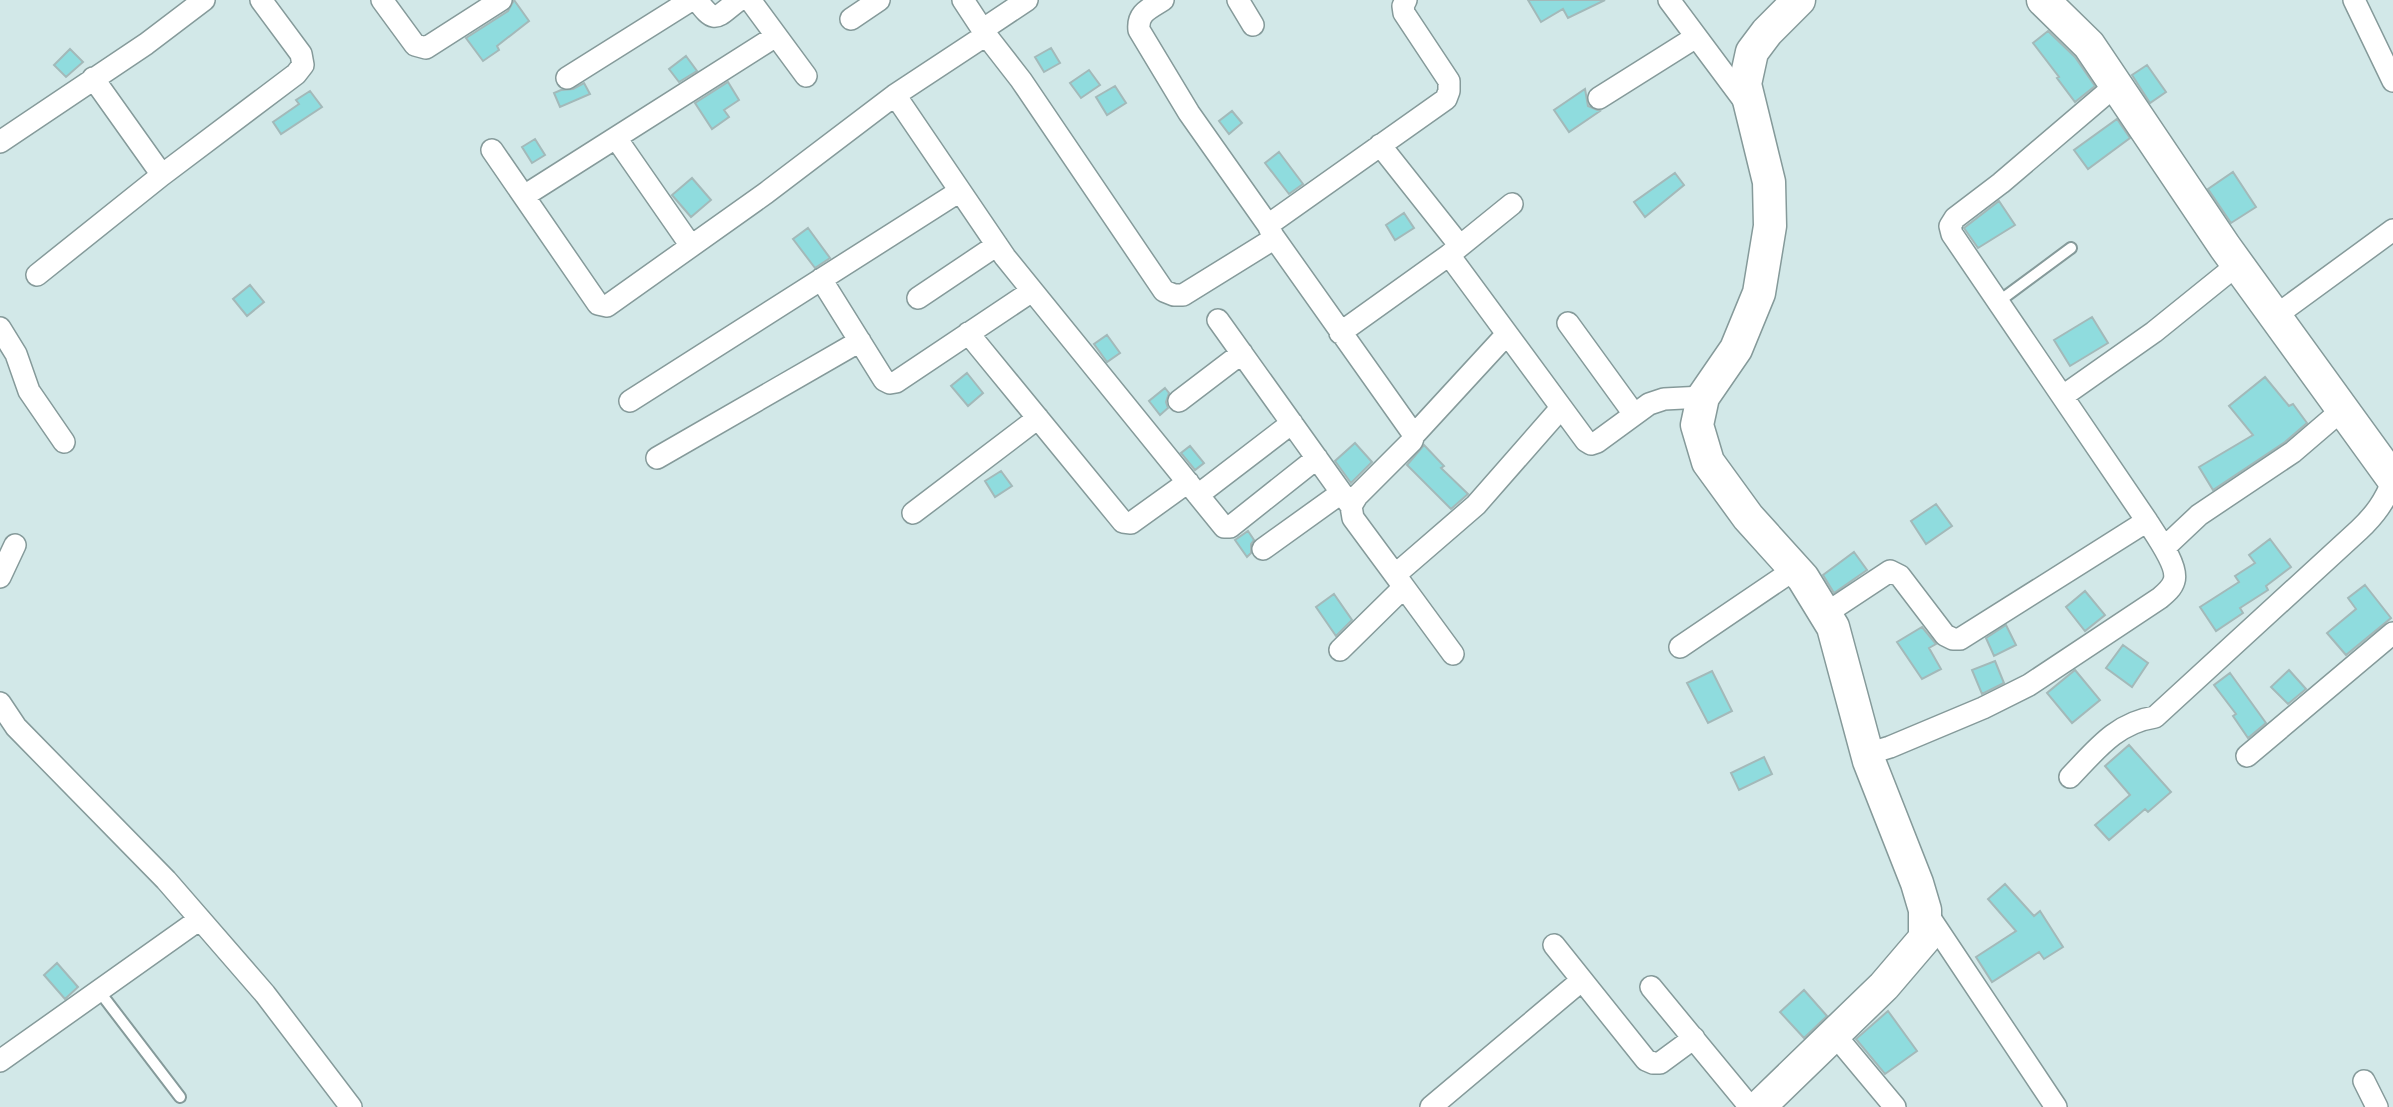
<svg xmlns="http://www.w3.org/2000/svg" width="2393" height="1107" font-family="'Titillium Web',sans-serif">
<rect width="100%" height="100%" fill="#d2e8e8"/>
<path fill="#8fdcde" stroke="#a3b9b9" stroke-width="2" d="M514 0 529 21 497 46 499 50 483 61 466 38 508 11Z
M1528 0H1605L1568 18 1563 9 1541 22Z
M2048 31 2075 57 2095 86 2075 102 2057 78 2059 77 2033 43Z
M1051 48 1060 63 1044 72 1035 57Z
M70 49 83 62 66 77 54 65Z
M686 56 697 71 679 82 669 69Z
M2147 65 2166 92 2150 103 2132 75Z
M1089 70 1100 85 1081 98 1070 83Z
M728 82 739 100 724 110 729 117 712 129 695 103Z
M584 83 590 94 560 107 554 93 561 90 573 89Z
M1115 86 1126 103 1107 115 1096 97Z
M1585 89 1588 106 1600 111 1569 132 1554 110Z
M310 91 322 107 281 134 273 122 299 104 296 100Z
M1232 111 1242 123 1229 134 1219 121Z
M2117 119 2130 138 2088 169 2074 150Z
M535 139 545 155 532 163 522 147Z
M1279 152 1303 184 1289 194 1265 163Z
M2233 172 2256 207 2231 223 2208 189Z
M1675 173 1684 185 1645 217 1634 202Z
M692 178 711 200 691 217 672 195Z
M1999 201 2015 225 1978 248 1964 228Z
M1404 213 1414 228 1395 240 1386 225Z
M808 228 830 258 815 268 793 239Z
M250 285 264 302 247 316 233 299Z
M2092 317 2108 343 2070 366 2054 340Z
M1107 335 1120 353 1107 362 1094 344Z
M967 373 983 393 968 406 951 386Z
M2265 377 2289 406 2293 404 2307 423 2285 442 2213 490 2199 467 2253 435 2229 406Z
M1165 388 1169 393 1166 402 1168 408 1160 415 1149 401Z
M1355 443 1372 462 1351 483 1335 461Z
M1424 445 1444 466 1441 468 1468 494 1451 509 1407 465Z
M1190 446 1204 463 1195 470 1181 453Z
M1001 471 1012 486 995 497 985 481Z
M1936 504 1952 526 1926 544 1911 521Z
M1248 531 1254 540 1251 544V553L1247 557 1235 540Z
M2270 539 2291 567 2266 586 2268 590 2240 608 2243 613 2216 631 2200 607 2239 582 2235 576 2255 563 2249 555Z
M1854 552 1867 570 1834 593 1823 575Z
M2365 585 2391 618 2346 655 2327 633 2356 609 2348 598Z
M2085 591 2105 615 2085 631 2066 607Z
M1334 594 1352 620 1336 636 1316 607Z
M2006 625 2016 645 1994 656 1986 638Z
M1922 627 1936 644 1929 648 1941 669 1922 679 1897 642Z
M2123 645 2148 663 2132 687 2106 668Z
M1995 661 2004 683 1982 694 1972 670Z
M2075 670 2100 700 2072 723 2047 693Z
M2289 670 2306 689 2288 704 2271 687Z
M1712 671 1732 711 1708 723 1687 683Z
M2230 673 2266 723 2248 738 2233 716 2236 714 2214 685Z
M2129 745 2171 792 2148 812 2145 809 2109 840 2095 825 2130 795 2105 766Z
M1764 757 1772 774 1739 790 1731 773Z
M2005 884 2034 916 2040 911 2063 947 2044 959 2039 952 1992 982 1976 957 2016 931 1988 899Z
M57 963 78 987 65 999 44 975Z
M1804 990 1827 1016 1804 1038 1780 1012Z
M1888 1011 1917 1051 1885 1074 1856 1039Z"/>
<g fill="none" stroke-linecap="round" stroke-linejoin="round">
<defs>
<path id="lane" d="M1998 302 2071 248
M99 991 180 1097"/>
<path id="street" d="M382 0 415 45 426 48 501 0
M697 0C716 26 716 17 739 0
M750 0 806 76
M963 0 986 35
M1238 0 1253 25
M1669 0 1745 102
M2354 0 2393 81
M851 19 879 0
M982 30 1027 0
M93 78 162 175
M567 78 691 0
M895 95 1005 257 1224 527H1230L1317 458
M1599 98 1696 37
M616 138 691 246
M0 142 146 44 204 0
M1380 145 1460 246
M492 150 598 304 607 306 766 193 895 95 986 35 1021 80 1164 291 1174 295H1183L1267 243 1273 236 1268 225 1189 113 1139 30C1137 13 1149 9 1163 0
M524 196 776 36
M1268 225 1446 99 1449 91V81L1404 13 1403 6 1406 0
M1273 236 1414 435 1412 441 1357 496 1351 506 1353 518 1401 583V590L1340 650
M1449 255 1586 441 1591 444 1597 442 1649 404 1664 399 1703 397
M37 275 162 175 296 74 303 65 301 54 261 0
M821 279 884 380 890 383 896 382 1032 291
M918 298 997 245
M2274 317 2393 230
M1218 320 1351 506
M1568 323 1634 414
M0 328 16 354 29 391 64 442
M968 333 1123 522 1131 523 1188 482
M1340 333 1449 255 1512 204
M2063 396 2154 332 2237 265
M630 401 960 191
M1179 401 1242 353
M1414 435 1507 334
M657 458 860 341
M1198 495 1292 423
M913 513 1038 418
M2164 548 2199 515 2293 452 2342 410
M1263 549 1341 493
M1395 575 1476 505 1561 408
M0 577 15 545
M1401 583 1453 654
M1825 614 1890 571 1900 576 1945 635 1953 639H1960L2147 521
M1680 647 1795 569
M0 703 16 727 166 880 265 994 351 1107
M1867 754 1890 747 1983 708 2029 685 2160 598C2166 593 2172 588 2174 581 2179 566 2155 534 2147 521L1952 234 1950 226 1955 218 2001 183 2116 85
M2247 756 2393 633
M2070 777C2096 750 2116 723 2155 717L2359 530C2375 515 2385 501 2393 480
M1926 912 2056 1107
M1554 945 1646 1060 1653 1063H1660L1694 1038
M1651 987 1750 1107
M1834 1034 1895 1107
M0 1061 200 919
M2364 1081 2377 1107
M1431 1107 1582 980"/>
<path id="secondary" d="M2043 0 2089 45 2225 247 2393 479
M1759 1107 1884 986 1925 938V910L1917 883 1869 761 1833 627 1803 578 1748 517 1708 462 1697 425 1703 397 1736 349 1759 293 1770 226 1769 182 1745 84 1752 52 1767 32 1799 0"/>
</defs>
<use href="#lane" stroke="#859a9a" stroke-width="14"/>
<use href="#street" stroke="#859a9a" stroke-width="24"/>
<use href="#secondary" stroke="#859a9a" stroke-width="35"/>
<use href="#lane" stroke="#fff" stroke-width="10"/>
<use href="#street" stroke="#fff" stroke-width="21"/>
<use href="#secondary" stroke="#fff" stroke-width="32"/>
</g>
</svg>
